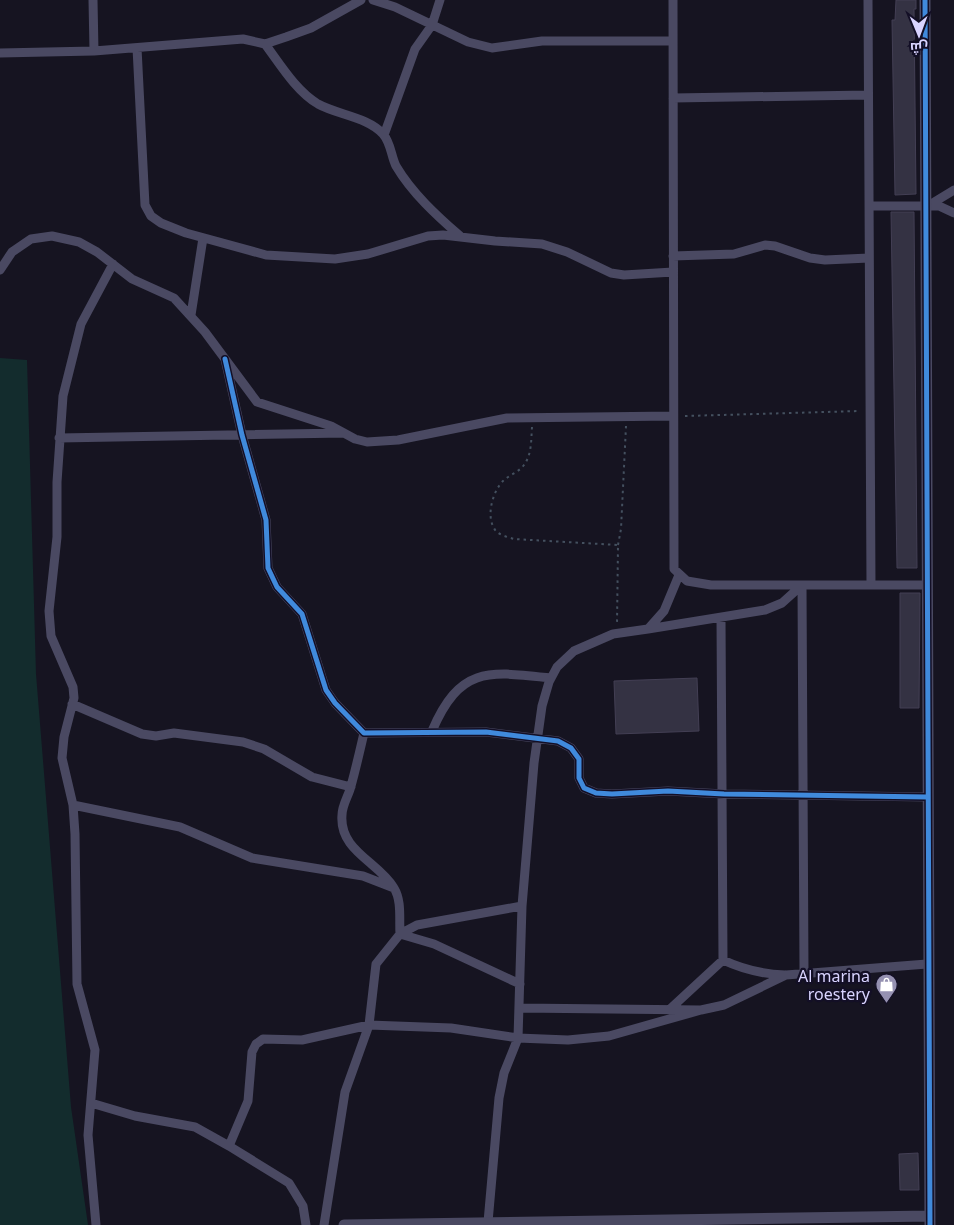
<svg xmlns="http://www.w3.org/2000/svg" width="954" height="1225" font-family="'Noto Sans',Cairo,sans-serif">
<rect width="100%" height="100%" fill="#161421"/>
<path fill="#132c2d" d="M0 358 27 360 36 674 71 1107 88 1225H0Z"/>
<path fill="#343243" stroke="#433f54" d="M896 0H916V9H914L916 194 895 195 892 20H895Z
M891 212H914L917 568H897Z
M900 593H920L919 708H900Z
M697 678 699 731 616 734 614 681Z
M918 1153 919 1190H900L899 1154Z"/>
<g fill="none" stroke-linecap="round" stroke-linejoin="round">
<path stroke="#44505f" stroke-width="2" stroke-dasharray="2.5 4" stroke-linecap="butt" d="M685 416 860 411
M532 427C531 440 532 454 524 465 519 472 509 475 503 481 493 491 486 515 494 528 497 535 508 537 514 539L618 545 617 624
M618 545 621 529 626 426"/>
<path stroke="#4a4962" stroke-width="9" d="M93 0 94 51
M373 0 395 7 468 42 492 48 542 41H673
M673 0 674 569 687 581 711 585H926
M868 0 871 585
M265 44C280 64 296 91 318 104 338 115 368 117 383 134 391 143 391 156 396 166 412 193 436 215 460 236
M137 48 145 205 151 216 161 223 186 233 266 255 335 259 368 254 428 236 443 235 495 241 542 244 567 252 611 273 624 275 673 272
M0 53 94 51 243 39 265 44 286 37 311 28 361 0
M673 98 868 95
M384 135 415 49 432 25 440 0
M931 204 954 190
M869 206H939L954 213
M673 256 734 254 765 245 775 246 810 258 825 260 869 258
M0 270 12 252 31 239 52 236 79 242 97 252 132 279 174 298 205 332 257 402 331 426 355 439 367 442 398 440 507 418 673 416
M191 315 203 238
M225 359 242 435 266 520 268 568 277 587 302 614 326 690 335 703 364 733 486 732 558 741 571 748 579 759V778L584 788 596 793 612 794 668 791 724 794 927 797
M59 438 344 433
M802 585 804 972
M648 629 765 610 782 603 802 585
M72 704 142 734 156 736 174 733 243 742 264 749 312 777 351 787
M432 731C460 666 488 671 551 678
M364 733C360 750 356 768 351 786 349 795 342 805 342 815 339 851 379 862 394 888 402 901 399 919 400 934L434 944 520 984
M73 805 180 827 252 858 363 876 394 888
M723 960C744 970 762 974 785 975
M520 1008 701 1010 724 1005 786 975 927 964
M670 1009 723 960 721 618
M91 1103 135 1116 195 1127 229 1146 289 1183 303 1206 306 1225
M229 1146 248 1101 252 1052 256 1044 263 1039 302 1040 369 1025 451 1028 518 1038 568 1040 609 1036 701 1010
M488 1222 499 1098 504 1073 518 1038 522 906 534 763 542 706 549 682 557 667 574 651 613 634 648 629 664 611 679 575
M96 1225 88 1135 95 1050 77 984 75 834 73 805 62 758 64 737 74 698 73 687 51 636 49 611 57 537V482L63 396 81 324 113 264
M324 1225 345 1092 369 1025 376 964 400 934 417 925 522 906"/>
<path stroke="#4a4962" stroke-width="11" d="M925 0 930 1225
M344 1225 930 1216"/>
<defs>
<path id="cycleway" d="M925 0 930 1225
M225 359 242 435 266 520 268 568 277 587 302 614 326 690 335 703 364 733 486 732 558 741 571 748 579 759V778L584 788 596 793 612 794 668 791 724 794 927 797"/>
</defs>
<use href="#cycleway" stroke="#130f26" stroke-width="8"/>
<use href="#cycleway" stroke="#408adc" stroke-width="5"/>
</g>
<defs>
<symbol id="shop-pin" viewBox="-11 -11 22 30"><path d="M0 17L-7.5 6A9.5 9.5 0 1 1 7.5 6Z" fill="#9591b1" stroke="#130f26"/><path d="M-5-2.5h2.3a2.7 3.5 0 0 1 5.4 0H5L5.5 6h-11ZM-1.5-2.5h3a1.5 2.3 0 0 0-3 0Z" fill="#fff"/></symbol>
</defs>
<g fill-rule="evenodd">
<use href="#shop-pin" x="874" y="972" width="25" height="34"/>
</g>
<g text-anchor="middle" stroke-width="4.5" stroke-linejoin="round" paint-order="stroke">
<g font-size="16" fill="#d9d4ff" stroke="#130f26" text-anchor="end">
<text x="870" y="982">Al marina<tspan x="870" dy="18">roestery</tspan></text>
</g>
</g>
<g transform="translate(919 35) rotate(179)" stroke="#130f26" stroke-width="4" paint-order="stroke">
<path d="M0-4L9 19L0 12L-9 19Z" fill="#d9d4ff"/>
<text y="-8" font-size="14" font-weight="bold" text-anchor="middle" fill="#d9d4ff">ش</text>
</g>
</svg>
